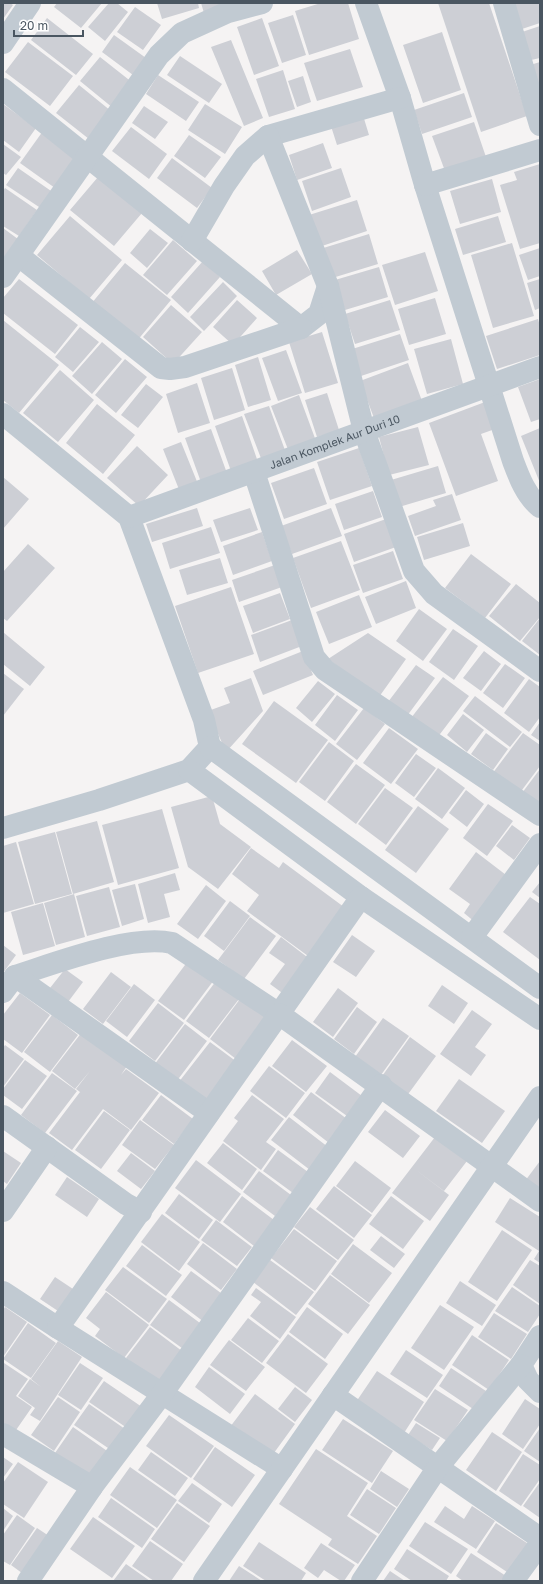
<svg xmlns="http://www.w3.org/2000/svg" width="543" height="1584" font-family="'Golos Text',sans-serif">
<rect width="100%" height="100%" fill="#f5f3f3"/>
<path fill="#cdcfd5" d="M3 3H10L13 5 3 19Z
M57 3H102L81 28 54 7Z
M109 3H117L128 12 105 41 88 27Z
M157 3H198L199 8 162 19Z
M201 3H224L204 13Z
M321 3H348L359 39 309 55 295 11Z
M438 3H489L527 116 481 132Z
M507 3H540V23L516 31Z
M135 7 161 25 143 50 117 32Z
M293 15 306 55 282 63 268 23Z
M47 18 93 54 76 75 31 40Z
M262 18 279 66 254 75 237 27Z
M540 26V58L531 60 522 32Z
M442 32 461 90 423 103 403 45Z
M114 35 146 58 133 75 102 52Z
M231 40 263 118 244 126 211 47Z
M28 42 73 76 50 106 5 72Z
M350 49 363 87 317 101 304 63Z
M180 56 222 84 209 103 167 75Z
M100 57 133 83 113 108 80 81Z
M540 62V86L534 88 527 66Z
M283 70 295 109 269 117 256 79Z
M158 75 199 102 186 121 146 94Z
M303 76 311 102 297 107 288 81Z
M79 85 111 111 89 139 56 113Z
M464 93 472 117 422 134 414 110Z
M3 104 36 128 19 152 3 140Z
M205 104 242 127 225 154 188 130Z
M144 106 168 122 155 139 132 123Z
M362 112 369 135 337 145 330 123Z
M474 122 486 157 445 171 432 136Z
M131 127 167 154 149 179 112 151Z
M43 131 78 155 55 188 20 163Z
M189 135 221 157 205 178 174 156Z
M323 143 332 168 297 180 289 155Z
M3 144 21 157 6 175 3 173Z
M172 158 212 188 197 208 157 178Z
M540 164V243L520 249 500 185 517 180 514 172Z
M18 168 54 193 42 209 6 185Z
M341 168 351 197 312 211 302 181Z
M98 177 142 213 114 246 70 210Z
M492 179 501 212 460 224 450 191Z
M5 188 37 210 19 236 3 226V191Z
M357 200 367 231 319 247 309 215Z
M70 216 122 260 89 299 37 255Z
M498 216 506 242 463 255 455 229Z
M3 228 22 242 3 267Z
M150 229 168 243 147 268 130 253Z
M369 234 378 264 329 279 320 249Z
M173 240 197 261 167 295 143 275Z
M512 243 534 316 493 328 471 255Z
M540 248V276L528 280 519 255Z
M297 250 312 274 276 295 262 271Z
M425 252 438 291 395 305 382 265Z
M203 261 220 277 188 313 171 297Z
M125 263 171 300 136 342 91 304Z
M379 267 388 297 345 310 335 280Z
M19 279 78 325 55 354 3 313V298Z
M540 279V308L535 310 527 283Z
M223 282 237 296 204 331 190 317Z
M435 298 446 334 409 345 398 309Z
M237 300 257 318 233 345 213 327Z
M390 300 400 330 355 344 345 314Z
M171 305 202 332 173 364 143 337Z
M538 319 540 326V355L497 369 486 336Z
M3 320 59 365 19 413 3 400Z
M80 327 99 342 73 372 55 357Z
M322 332 338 383 305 393 289 342Z
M400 334 409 360 358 377 349 350Z
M451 339 463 384 427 394 414 349Z
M102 342 122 359 92 394 72 376Z
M286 350 302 393 278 401 262 358Z
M258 357 271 400 248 407 235 365Z
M125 359 147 377 116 413 95 395Z
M408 363 422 401 374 418 360 381Z
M232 368 245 410 214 420 201 378Z
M60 370 94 400 58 442 23 413Z
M540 379V419L531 422 518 387Z
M197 383 210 423 178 433 166 394Z
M146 384 163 397 138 428 121 415Z
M327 393 339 430 317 437 305 400Z
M299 395 316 441 289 452 271 406Z
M485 402 495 429 481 434 498 481 456 496 429 423Z
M97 404 135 435 103 474 66 443Z
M269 406 286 453 262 461 244 414Z
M242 416 259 465 232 474 215 426Z
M418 427 429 465 389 475 379 437Z
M540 428V483L521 436Z
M211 429 228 476 202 485 185 438Z
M181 442 198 484 180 492 163 449Z
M137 446 168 475 139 506 107 478Z
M359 448 372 486 330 500 317 462Z
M438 466 446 493 399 507 391 480Z
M314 468 327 504 284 519 271 483Z
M3 477 29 499 3 529Z
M373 491 382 517 344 530 335 504Z
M452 494 461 520 415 536 408 516 436 506 433 500Z
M197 508 203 526 152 542 146 524Z
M250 508 258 530 221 542 213 520Z
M331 508 342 536 292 554 281 526Z
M386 519 396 547 354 562 344 534Z
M463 523 470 546 424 560 417 537Z
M211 527 220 553 170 569 162 543Z
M262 532 272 561 233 575 223 546Z
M341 541 360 590 311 608 293 558Z
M28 544 55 568 7 621 3 618V572Z
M393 551 403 579 363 593 353 565Z
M471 554 511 584 485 618 445 588Z
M220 558 228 583 187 595 179 570Z
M275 565 282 587 239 602 232 580Z
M406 581 416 608 376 624 365 597Z
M516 584 540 603V617L520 641 489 616Z
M231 587 254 654 198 673 175 606Z
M280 593 290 619 253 633 243 606Z
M359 595 372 627 329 644 316 612Z
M419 609 447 629 423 661 396 641Z
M540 618V655L522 641Z
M292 620 302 646 260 662 251 635Z
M453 629 478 646 454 680 429 662Z
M3 632 45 667 30 686 3 664Z
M368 633 406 659 379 697 328 659Z
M303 651 313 675 263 695 253 671Z
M484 651 501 664 481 691 463 678Z
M505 664 525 678 503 708 483 693Z
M416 665 435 678 407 716 388 702Z
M3 673 24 689 3 716Z
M443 677 469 696 437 738 411 718Z
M251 678 263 711 226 752 208 711 230 703 224 688Z
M529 679 540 687V717L529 732 504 713Z
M318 681 335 694 312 722 296 708Z
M337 695 358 710 335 741 315 725Z
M475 696 522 732 510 747 463 711Z
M274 701 328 740 296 783 242 744Z
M364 708 385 724 357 760 336 744Z
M463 714 484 730 467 752 447 735Z
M540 722V741L531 735Z
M389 728 418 749 391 784 363 763Z
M486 733 508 749 493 770 471 754Z
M523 733 540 745V766L519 794 492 774Z
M329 742 354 761 325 801 299 782Z
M416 754 436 768 414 797 395 783Z
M356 764 385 785 356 824 327 802Z
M438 768 465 788 442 819 415 799Z
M540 769V806L522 793Z
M385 788 413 808 386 845 358 824Z
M466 790 484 804 467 827 449 813Z
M212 796 220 824 251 847 218 889 188 867 171 807Z
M488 804 513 821 487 856 463 838Z
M418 806 449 829 416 873 385 850Z
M162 809 179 868 118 885 102 825Z
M97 821 114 882 73 894 56 832Z
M512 825 530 838 514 860 496 846Z
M55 832 72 894 35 904 18 842Z
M16 842 34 904 3 913V846Z
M251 848 279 868 283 862 344 907 308 956 247 911 259 895 232 874Z
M476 852 510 878 476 923 464 913 470 904 449 889Z
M175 873 180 890 164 894 170 917 148 923 138 884Z
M540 882V898L532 892Z
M135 884 144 919 122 926 112 890Z
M206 885 226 901 198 939 177 924Z
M109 887 120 927 87 936 76 896Z
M74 894 85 937 56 945 44 903Z
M530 897 540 904V960L503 932Z
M230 901 250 916 224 951 204 936Z
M43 903 55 946 23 955 11 912Z
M250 917 276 936 244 979 218 960Z
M352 935 375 951 356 977 333 962Z
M281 937 311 960 285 995 270 984 285 964 269 953Z
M3 945 16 955 3 973Z
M188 961 214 980 184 1020 158 1001Z
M65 969 83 982 68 1002 50 988Z
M111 972 131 987 103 1024 83 1009Z
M216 981 239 999 209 1038 186 1021Z
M134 984 155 1000 127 1037 106 1021Z
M442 985 468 1003 454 1024 428 1006Z
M338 988 358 1003 333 1037 313 1022Z
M20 993 50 1015 22 1053 3 1039V1015Z
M240 999 266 1018 236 1059 210 1039Z
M158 1003 184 1023 155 1061 129 1041Z
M357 1007 377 1022 354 1054 334 1039Z
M472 1010 492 1024 475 1047 486 1055 471 1076 440 1054Z
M52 1015 78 1035 50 1072 24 1052Z
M383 1018 409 1036 381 1075 355 1057Z
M185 1024 207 1041 176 1082 154 1065Z
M82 1032 127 1066 121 1075 126 1069 159 1093 131 1130 103 1109 72 1150 49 1133 80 1092 92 1101 76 1089 90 1071 75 1089 52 1071Z
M410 1037 436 1056 406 1097 380 1079Z
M292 1040 327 1066 306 1092 272 1066Z
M210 1042 237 1062 206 1104 178 1083Z
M5 1045 24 1059 3 1087V1048Z
M25 1060 47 1076 22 1109 3 1095V1089Z
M269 1066 305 1093 286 1118 250 1091Z
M330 1072 362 1096 347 1116 315 1093Z
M52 1073 77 1091 45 1133 21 1115Z
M459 1079 505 1111 482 1143 436 1111Z
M311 1092 347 1119 329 1143 293 1115Z
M161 1095 193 1119 174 1144 142 1120Z
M252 1095 284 1119 266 1142 276 1149 261 1170 223 1141 238 1121 234 1118Z
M385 1110 420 1136 403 1158 368 1132Z
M104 1111 130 1130 101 1169 75 1150Z
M289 1117 328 1147 310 1170 271 1140Z
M140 1120 174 1145 155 1169 122 1145Z
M435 1137 467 1161 444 1191 412 1167Z
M223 1143 257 1169 242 1190 207 1163Z
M278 1150 308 1172 293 1193 263 1171Z
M3 1151 21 1163 7 1184 3 1181Z
M131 1153 155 1171 141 1189 117 1171Z
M196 1160 241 1194 220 1222 175 1188Z
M355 1161 391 1188 372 1213 336 1186Z
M540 1161V1192L525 1181Z
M412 1167 449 1195 430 1221 392 1193Z
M259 1171 291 1195 275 1216 243 1192Z
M67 1177 99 1199 87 1217 55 1195Z
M334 1186 372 1215 354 1238 316 1209Z
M179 1194 213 1220 199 1239 165 1213Z
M242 1196 274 1220 254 1246 223 1222Z
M391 1196 424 1221 403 1249 369 1224Z
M510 1198 540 1217V1263L534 1259 539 1251 495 1222Z
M310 1207 354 1240 338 1260 294 1227Z
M162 1214 200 1242 179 1271 141 1242Z
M216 1220 252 1247 237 1266 201 1240Z
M294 1229 337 1261 315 1291 271 1258Z
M502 1230 532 1250 497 1301 468 1282Z
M381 1236 405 1254 394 1268 370 1250Z
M203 1243 237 1269 221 1290 187 1264Z
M353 1244 392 1273 369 1303 331 1274Z
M142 1245 182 1275 166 1296 126 1266Z
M270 1260 314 1292 296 1315 253 1282Z
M530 1260 540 1266V1304L513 1285Z
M123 1267 167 1299 149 1323 105 1290Z
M191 1271 225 1296 204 1322 171 1297Z
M330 1275 370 1305 348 1334 308 1304Z
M55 1277 73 1289 58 1311 40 1299Z
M460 1281 496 1305 482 1326 446 1303Z
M512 1287 540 1306V1314L528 1332 495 1311Z
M256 1288 296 1317 280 1339 250 1316 261 1302 251 1295Z
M106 1292 149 1325 124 1358 95 1336 100 1329 86 1318Z
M169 1300 204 1326 186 1351 150 1325Z
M440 1305 474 1327 444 1370 411 1348Z
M5 1307 27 1322 3 1357V1310Z
M307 1307 343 1334 325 1359 289 1332Z
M494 1313 527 1334 511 1359 478 1337Z
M248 1318 279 1341 262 1363 231 1340Z
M28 1323 56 1343 31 1378 3 1359Z
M150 1327 182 1351 158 1383 126 1358Z
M288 1334 328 1364 306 1393 266 1363Z
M472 1335 509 1360 489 1390 452 1365Z
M229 1340 265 1367 246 1391 210 1365Z
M58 1341 82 1357 40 1421 30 1415 35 1408 18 1396 30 1379 41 1387 31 1379Z
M406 1350 443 1375 427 1398 390 1374Z
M4 1363 28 1379 16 1396 32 1407 14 1433 3 1426Z
M80 1363 103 1378 81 1410 58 1395Z
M209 1367 245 1394 230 1414 195 1387Z
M451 1368 486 1391 473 1409 439 1386Z
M377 1371 424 1402 404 1433 356 1402Z
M104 1381 142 1407 127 1428 89 1402Z
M295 1387 312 1400 295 1422 278 1409Z
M435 1389 468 1410 447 1441 414 1420Z
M255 1394 295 1424 271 1457 230 1427Z
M58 1397 80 1412 54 1451 31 1435Z
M525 1399 540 1409V1424L523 1449 502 1434Z
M89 1404 125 1429 111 1450 74 1425Z
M169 1415 214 1446 191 1478 146 1446Z
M343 1419 393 1451 372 1483 322 1450Z
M416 1423 440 1438 432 1450 408 1435Z
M73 1427 110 1453 92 1479 55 1453Z
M540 1428V1462L524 1451Z
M492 1432 522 1452 496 1491 466 1470Z
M215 1447 255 1475 232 1507 193 1479Z
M316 1449 368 1483 347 1516 377 1536 358 1564 328 1545 332 1539 279 1504Z
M151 1452 188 1478 175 1496 138 1470Z
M523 1454 540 1465V1479L521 1506 499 1491Z
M3 1457 13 1464 3 1478Z
M18 1462 48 1482 24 1518 3 1504V1483Z
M130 1467 177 1500 157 1528 110 1495Z
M381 1471 409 1489 397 1507 370 1489Z
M540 1482V1518L523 1506Z
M192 1483 222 1504 209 1523 178 1501Z
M367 1489 396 1508 379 1534 350 1515Z
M111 1498 155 1529 142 1548 98 1517Z
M177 1503 210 1526 184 1562 151 1539Z
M445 1506 464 1519 472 1506 495 1521 476 1549 434 1522Z
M3 1508 13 1516 3 1531Z
M17 1515 35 1528 10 1565 3 1561V1535Z
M93 1517 135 1546 112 1578 70 1549Z
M425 1522 468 1549 451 1574 409 1546Z
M496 1523 530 1545 510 1574 477 1552Z
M37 1528 52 1538 26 1576 11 1565Z
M150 1541 183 1564 171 1581H154L132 1566Z
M259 1542 306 1573 301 1581H266L243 1566Z
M321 1543 355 1565 344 1581H341L324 1570 318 1578 304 1568Z
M407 1549 449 1576 446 1581H412L394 1569Z
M471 1553 506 1576 502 1581H463L456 1576Z
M126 1564 150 1581H113Z
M239 1566 262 1581H229Z
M390 1571 405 1581H383Z"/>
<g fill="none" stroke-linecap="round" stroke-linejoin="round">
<g stroke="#c1cad2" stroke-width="22">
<path d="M366 3 400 98 425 185 513 461C519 477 526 496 540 507"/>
<path d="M504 3 540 125"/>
<path d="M3 43 30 3"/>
<path d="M3 89 301 328 319 314 328 286"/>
<path d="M268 136 400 98"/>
<path d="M425 185 540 150"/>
<path d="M192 241 224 186 245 156 268 136 328 286 364 431 414 571 434 594 540 671"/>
<path d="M19 256 161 368 170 369 185 367 301 328"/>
<path d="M3 277 159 55 182 33 228 12 262 3"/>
<path d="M3 414 129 517 204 720 210 747 189 770 99 800 3 828"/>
<path d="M254 472 314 657 325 670 540 815"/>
<path id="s1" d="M129 517 540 367"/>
<path d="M210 747 540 988"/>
<path d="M189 770 361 897 540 1019"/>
<path d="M472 937 540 844"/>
<path d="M15 976C56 963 131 934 172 943L279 1014 361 897"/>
<path d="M3 992 15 976 209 1113"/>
<path d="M3 1116 126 1204 141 1212"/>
<path d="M3 1211 47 1147"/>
<path d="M3 1292 58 1328"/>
<path d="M540 1336 521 1365 528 1380 540 1392"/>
<path d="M333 1395 540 1538"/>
<path d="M3 1434 92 1487"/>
<path d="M282 1469 58 1328 279 1014 540 1201"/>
<path d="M28 1581 92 1487 162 1394 381 1085"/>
<path d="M204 1581 540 1097"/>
<path d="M362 1581 438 1467 521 1365"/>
<path d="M513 1581 540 1544"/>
</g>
</g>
<g text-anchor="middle" stroke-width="3" stroke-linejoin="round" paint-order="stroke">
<g font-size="11" fill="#4a5661" stroke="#fff">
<text dy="4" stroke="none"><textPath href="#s1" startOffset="219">Jalan Komplek Aur Duri 10</textPath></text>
</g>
</g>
<rect width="543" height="1584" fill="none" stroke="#4a5661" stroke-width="8"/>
<path d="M14 30v6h69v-6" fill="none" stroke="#4a5661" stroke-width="2"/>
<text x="20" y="30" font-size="12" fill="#4a5661" stroke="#ffffff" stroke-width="3" paint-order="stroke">20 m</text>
</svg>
